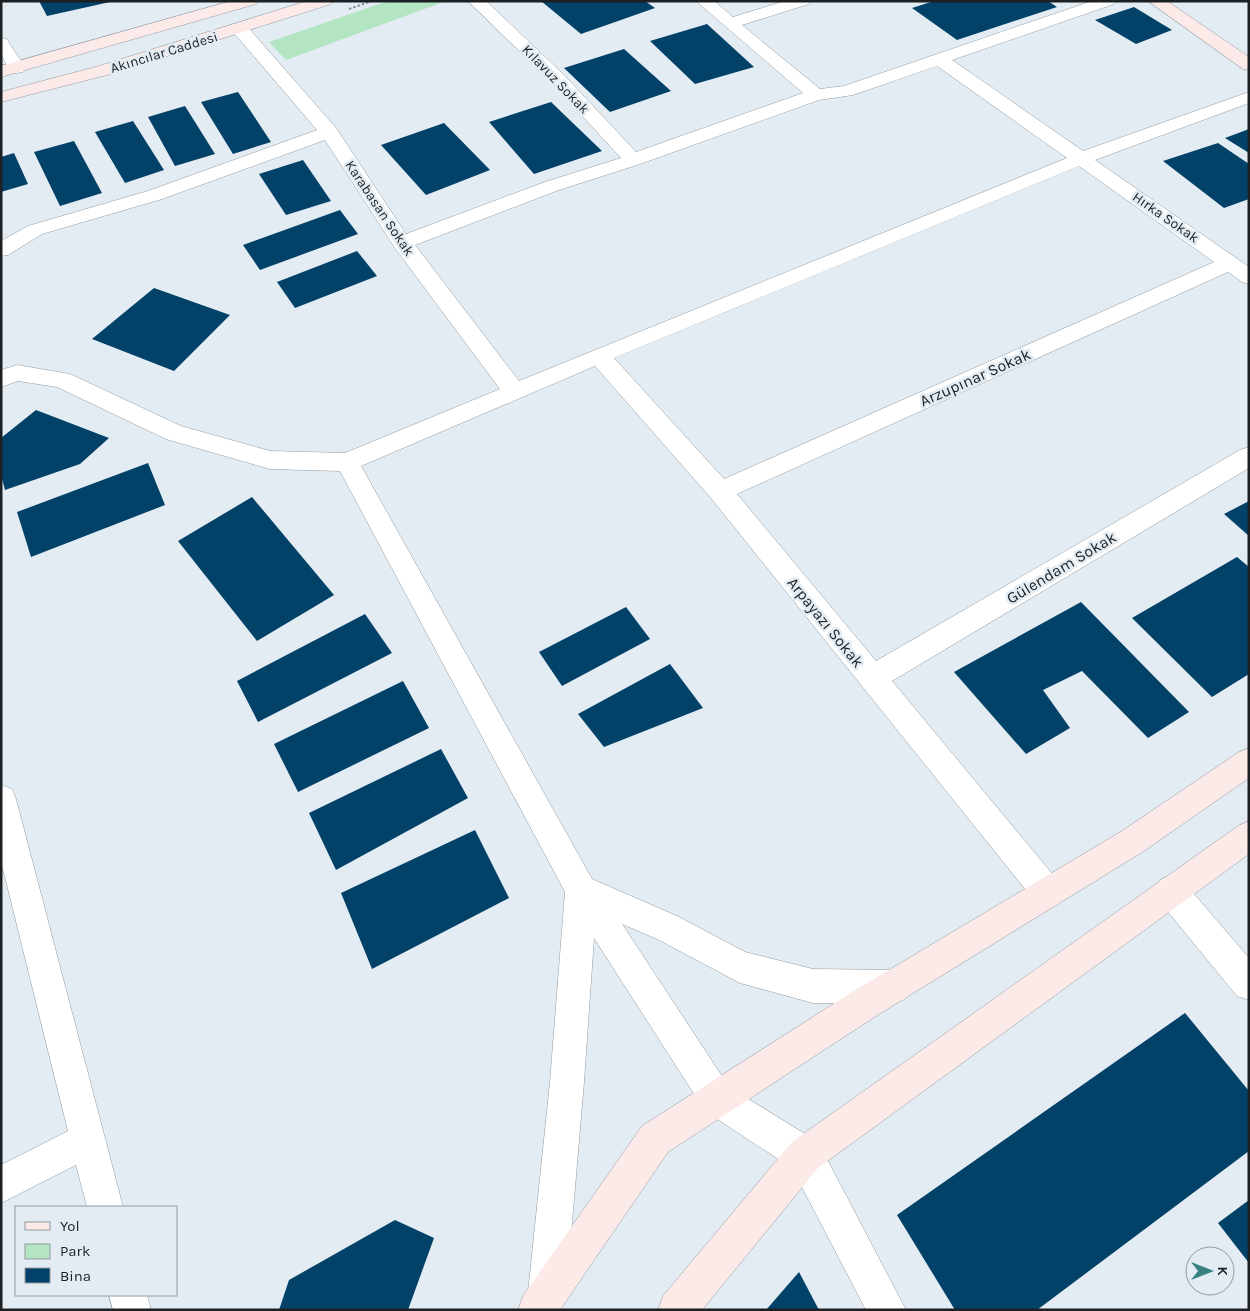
<svg xmlns="http://www.w3.org/2000/svg" width="1250" height="1311" font-family="Karla,sans-serif">
<rect width="100%" height="100%" fill="#e3ecf3"/>
<path fill="#b3e5c3" d="M388 1H446L286 60 269 42Z"/>
<path fill="#034268" d="M39 1H110V2L47 16Z
M541 1H645L655 8 581 34Z
M934 1H1048L1057 7 957 40 912 8Z
M1134 7 1172 30 1136 44 1095 20Z
M707 24 754 67 695 84 650 41Z
M624 49 671 91 610 112 564 68Z
M238 92 271 142 233 154 201 102Z
M551 102 602 151 534 174 489 122Z
M185 106 215 154 175 166 148 117Z
M133 121 164 170 125 183 95 132Z
M444 123 490 170 426 195 381 145Z
M1249 129V153L1225 138Z
M74 141 102 193 60 206 34 152Z
M1218 143 1249 164V199L1224 208 1163 161Z
M14 153 28 184 1 192V157Z
M303 160 331 201 286 215 259 174Z
M340 210 358 234 260 270 243 245Z
M357 251 377 276 295 308 277 282Z
M154 288 230 315 174 371 92 339Z
M36 410 109 438 80 464 5 490 1 475V438Z
M148 463 165 505 31 557 17 512Z
M252 497 334 595 257 641 178 541Z
M1249 501V536L1224 514Z
M1237 557 1249 567V674L1212 697 1132 618Z
M1081 602 1189 712 1148 738 1082 671 1043 690 1070 728 1026 754 954 672Z
M626 607 650 639 562 686 539 652Z
M365 614 392 653 258 722 237 681Z
M670 664 703 708 604 747 578 714Z
M403 681 429 728 298 792 274 744Z
M441 749 468 798 336 870 309 813Z
M475 830 509 898 372 969 341 893Z
M1185 1013 1249 1091V1151L1037 1310H955L897 1215Z
M1249 1200V1263L1218 1223Z
M395 1220 434 1238 408 1310H279L289 1280Z
M799 1272 819 1310H766Z"/>
<g fill="none" stroke-linecap="round" stroke-linejoin="round">
<defs>
<path id="minor" d="M468 1H486L564 75 636 152 803 93 696 1H714L733 17 785 1H811L809 4 742 25 820 89 844 86 1092 1H1116L1114 4 952 60 1083 151 1249 92V103L1095 160 1249 267V284L1242 282 1228 272 737 494 876 661 1240 450 1249 447V468L892 681 1059 882 1064 893 1059 904 1048 909 1037 904 711 498 595 366 361 466 592 879 679 917 745 952 813 969 893 970 905 975 910 987 905 999 893 1004 813 1003 740 983 657 939 622 924 729 1087 818 1142 906 1310H866L792 1168 705 1111 594 938 584 1082 566 1293 561 1307C551 1311 543 1311 533 1307L528 1293 550 1082 565 892 340 471 270 469 166 439 57 387 18 381 1 387V370L17 365 70 374 181 426 270 451 345 453 500 389 395 248 325 140 162 199 42 234 8 255 1 256V241L28 226 148 191 317 130 234 33 232 29 234 25H246L336 128 406 234 545 182 621 158 552 83ZM937 66 1067 158 519 381 415 245 559 190 640 164 819 100 853 95ZM1079 166 1214 262 724 479 614 358Z
M1 38 7 39 9 43 26 68 23 72 17 73 11 72C2 58 1 54 1 38Z
M1 785 12 789 16 799 123 1207H87L76 1165 1 1203V1165L68 1131 1 861Z
M1171 875 1182 880 1249 958V1000L1237 996 1160 902 1155 891 1160 880Z
M109 1295H147L151 1310H113Z"/>
<path id="secondary" d="M231 1H258L256 4 1 77V66Z
M307 1H333L331 4 111 74 1 102V92L99 66Z
M1148 1H1167L1249 57V70L1243 69Z
M1249 748V778L1144 851 876 1016 668 1152 560 1310H518L523 1296 642 1126 852 992 1122 831 1239 752Z
M1249 821V854L818 1168 702 1310H658L663 1296 792 1142 1238 826Z"/>
</defs>
<use href="#minor" stroke="#939ba2" stroke-width="1"/>
<use href="#secondary" stroke="#939ba2" stroke-width="1"/>
<path stroke="#899095" stroke-width="2" stroke-dasharray="2.5 2" stroke-linecap="butt" d="M349 9 372 1"/>
<use href="#minor" fill="#fff" fill-rule="evenodd"/>
<use href="#secondary" fill="#fbeae8" fill-rule="evenodd"/>
</g>
<g text-anchor="middle" stroke-width="5" stroke-linejoin="round" paint-order="stroke">
<g font-size="14" fill="#1d2023" stroke="#e3ecf3">
<text transform="translate(164 52) rotate(-17)" y="5">Akıncılar Caddesi</text>
<text transform="translate(556 79) rotate(46)" y="5">Kılavuz Sokak</text>
<text transform="translate(380 208) rotate(56)" y="5">Karabasan Sokak</text>
<text transform="translate(1166 217) rotate(35)" y="5">Hırka Sokak</text>
</g>
<g font-size="16" fill="#1d2023" stroke="#e3ecf3">
<text transform="translate(975 377) rotate(-24)" y="6">Arzupınar Sokak</text>
<text transform="translate(1061 567) rotate(-31)" y="6">Gülendam Sokak</text>
<text transform="translate(826 622) rotate(51)" y="6">Arpayazı Sokak</text>
</g>
</g>
<rect width="1250" height="1311" fill="none" stroke="#1d2023" stroke-width="5"/>
<rect x="15" y="1206" width="162" height="90" fill="#e3ecf3" stroke="#949aa0"/>
<rect x="25" y="1222" width="25" height="8" fill="#fbeae8" stroke="#949aa0"/>
<text x="60" y="1231" font-size="15" fill="#1d2023">Yol</text>
<rect x="25" y="1244" width="25" height="15" fill="#b3e5c3" stroke="#949aa0"/>
<text x="60" y="1256" font-size="15" fill="#1d2023">Park</text>
<rect x="25" y="1268" width="25" height="15" fill="#034268" stroke="#949aa0"/>
<text x="60" y="1281" font-size="15" fill="#1d2023">Bina</text>
<g transform="translate(1210 1271) rotate(90)"><circle r="24" fill="#e3ecf3" stroke="#949aa0"/>
<path d="M0-4L9 19L0 12L-9 19Z" fill="#388183"/>
<text y="-8" font-size="14" font-weight="bold" text-anchor="middle" fill="#1d2023">K</text>
</g>
</svg>
